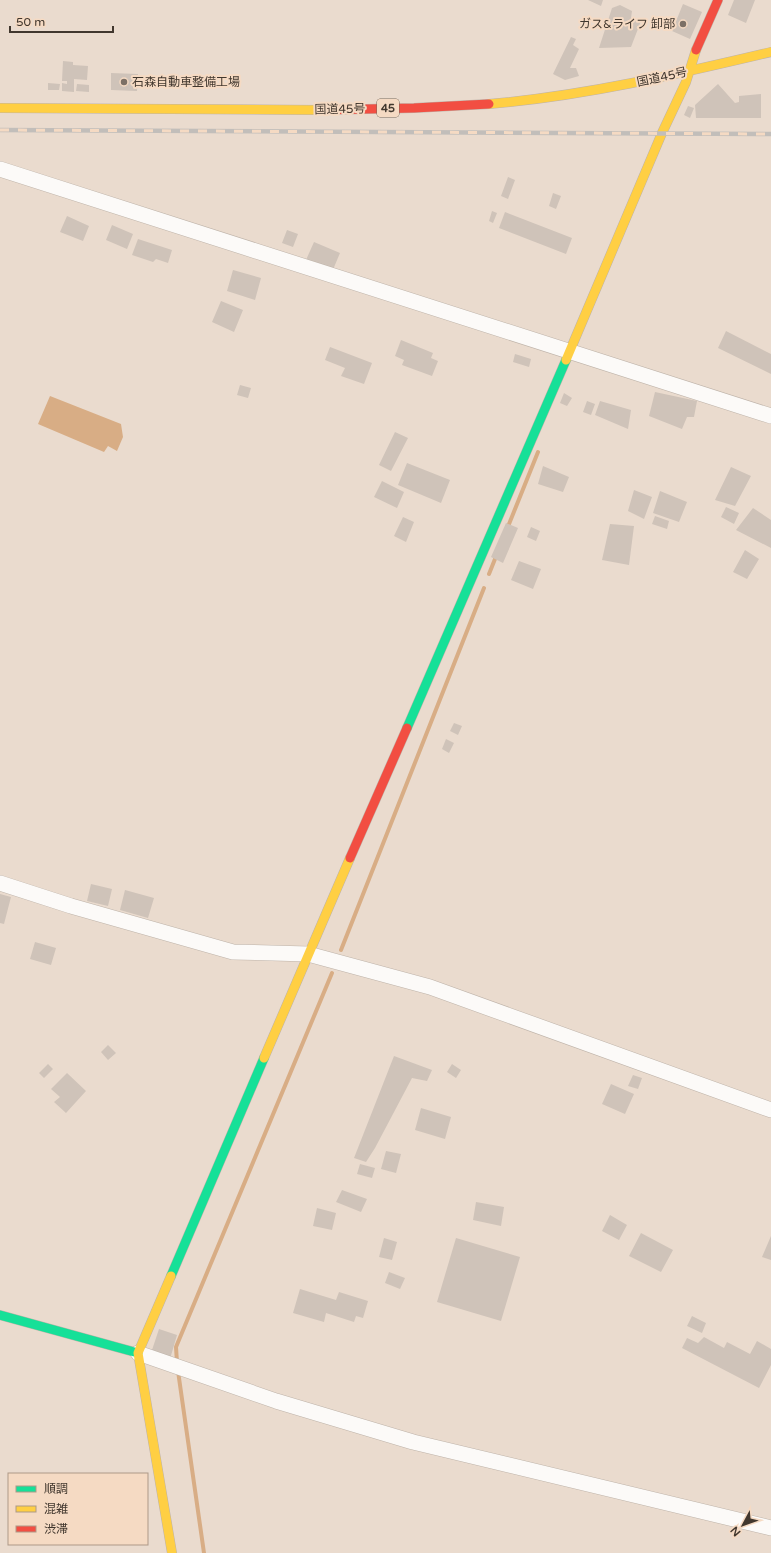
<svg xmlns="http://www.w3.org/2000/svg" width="771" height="1553" font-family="'Varela Round','Noto Sans JP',sans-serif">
<rect width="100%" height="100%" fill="#eadbce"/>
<path fill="#d8ad85" d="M50 396 121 424 123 437 117 451 108 446 104 452 38 424Z"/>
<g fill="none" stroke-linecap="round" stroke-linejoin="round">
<path stroke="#d8ad85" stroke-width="4" d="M507 529 538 452
M489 574 497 554
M341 950 484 588
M177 1363 176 1347 332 973
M178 1371 204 1553"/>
</g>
<path fill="#cfc3b9" d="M588 0H603L601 6Z
M734 0H755L746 23 728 15Z
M683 4 702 12 690 39 672 31Z
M620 5 632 11 631 18 641 21 631 47 599 48 612 8Z
M571 37 576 39 573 45 579 49 570 68H576L579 76 565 80 553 74Z
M63 61 73 62V65L88 66 87 80 74 79V92L62 91V83L67 84V81H62Z
M111 73 138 74 137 91 111 90Z
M48 83 60 84 59 90H48Z
M77 84 89 85V92L76 91Z
M718 84 735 103 739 102V96L761 94V118H696L695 105Z
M688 106 694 108 690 118 684 115Z
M508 177 515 180 508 199 501 196Z
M553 193 561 196 556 209 549 206Z
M492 211 497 213 493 223 489 221Z
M505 212 572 238 566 254 499 228Z
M67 216 89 226 83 241 60 232Z
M112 225 133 234 127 249 106 240Z
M287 230 298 234 293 247 282 243Z
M138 239 172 250 168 263 156 259 153 262 132 255Z
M314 242 340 253 332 272 306 260Z
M233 270 261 278 255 300 227 291Z
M221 301 243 310 234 332 212 322Z
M726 331 771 354V374L718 348Z
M401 340 433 353 431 358 438 361 432 376 402 365 404 360 395 356Z
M330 347 372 363 364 384 341 376 345 368 325 360Z
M515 354 531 359 529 367 513 362Z
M240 385 251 388 248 398 237 395Z
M655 392 697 401 694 417H687L682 429 649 416Z
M564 393 572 398 567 406 560 403Z
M587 401 595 404 591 415 583 412Z
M600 401 631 410 628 429 595 415Z
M395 432 408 438 391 471 379 465Z
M407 463 450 480 441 503 398 485Z
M543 466 569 477 563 492 538 484Z
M731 467 751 476 735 506 715 500Z
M382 481 404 492 397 508 374 497Z
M634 490 652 497 644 519 628 511Z
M660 491 687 502 679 522 653 513Z
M726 507 739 513 734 524 721 517Z
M753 508 771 520V548L736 530Z
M655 516 669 521 667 529 652 524Z
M403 517 414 522 406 542 394 536Z
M506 523 518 528 503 563 491 557Z
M610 524 634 526 629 565 602 560Z
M531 527 540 531 536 541 527 537Z
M745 550 759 559 747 579 733 572Z
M519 561 541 569 533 589 511 580Z
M454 723 462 726 458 735 450 731Z
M446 739 454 743 449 753 442 749Z
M91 884 112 889 108 906 87 901Z
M125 890 154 898 148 918 120 910Z
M0 894 11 897 4 924 0 923Z
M35 942 56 948 51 965 30 959Z
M108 1045 116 1053 108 1060 101 1052Z
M394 1056 432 1070 427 1081 412 1078 375 1148 366 1162 354 1158Z
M48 1064 53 1069 44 1078 39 1073Z
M452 1064 461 1070 456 1078 447 1072Z
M67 1073 86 1091 66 1113 54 1102 60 1097 51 1089Z
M633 1075 642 1078 638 1089 628 1086Z
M611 1084 634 1094 625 1114 602 1104Z
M421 1108 451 1117 445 1139 415 1130Z
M386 1151 401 1154 396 1173 381 1169Z
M360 1164 375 1168 372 1178 357 1174Z
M342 1190 367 1199 361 1212 336 1202Z
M476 1202 504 1207 501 1226 473 1220Z
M317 1208 336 1213 332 1230 313 1226Z
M610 1215 627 1225 619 1240 602 1231Z
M641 1233 673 1250 661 1272 629 1256Z
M771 1236V1260L762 1257Z
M384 1238 397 1242 392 1260 379 1257Z
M456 1238 520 1257 501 1321 437 1302Z
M389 1272 405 1278 400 1289 385 1283Z
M300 1289 336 1300 339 1292 368 1301 363 1318 356 1316 354 1322 326 1313 324 1322 293 1313Z
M692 1316 706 1323 702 1333 687 1326Z
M159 1329 177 1335 170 1359 151 1353Z
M704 1337 724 1348 727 1342 750 1354 757 1341 771 1349V1365L759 1388 682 1348 687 1338 698 1343Z"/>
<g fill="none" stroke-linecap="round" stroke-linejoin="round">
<defs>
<path id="street" d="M0 169 771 416
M0 883 71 906 233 952 308 954 430 987 771 1110
M138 1353 276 1401 413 1442 771 1528"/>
<path id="fast" d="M407 728 566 360
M171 1276 264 1058
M0 1315 138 1353"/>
<path id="slow" d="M489 104C584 96 678 74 771 52
M0 108 319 110
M566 360 662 133 686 82 696 50
M264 1058 350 858
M171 1276 138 1353 172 1553"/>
<path id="jam" d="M696 50 718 0
M319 110 414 108 489 104
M350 858 407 728"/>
</defs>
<use href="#street" stroke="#beb3a9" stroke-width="16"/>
<use href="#fast" stroke="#beb3a9" stroke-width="10"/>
<use href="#slow" stroke="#beb3a9" stroke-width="10"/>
<use href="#jam" stroke="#beb3a9" stroke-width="10"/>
<use href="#street" stroke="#fcfaf8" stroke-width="15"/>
<use href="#fast" stroke="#16e098" stroke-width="9"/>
<use href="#slow" stroke="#ffcf43" stroke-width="9"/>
<use href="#jam" stroke="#f24e42" stroke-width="9"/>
<defs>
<path id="rail" d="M0 130 771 134"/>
</defs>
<use href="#rail" stroke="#c2beba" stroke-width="4.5"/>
<use href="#rail" stroke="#f5dac3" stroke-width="3" stroke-dasharray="9" stroke-linecap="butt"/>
</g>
<g fill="#7c7066" stroke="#f5dac3" stroke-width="1.5">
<circle cx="683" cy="24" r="4"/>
<circle cx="124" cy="82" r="4"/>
</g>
<g text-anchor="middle" stroke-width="4" stroke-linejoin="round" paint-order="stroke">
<rect fill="#f5dac3" stroke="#77685b" stroke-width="1" x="377" y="99" width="22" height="18" rx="3"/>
<g font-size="11" font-weight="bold" fill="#41372e">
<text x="388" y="112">45</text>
</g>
<g font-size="12" fill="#41372e" stroke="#f5dac3" text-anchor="end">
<text x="675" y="28">ガス&amp;ライフ 卸部</text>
<text x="132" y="86" text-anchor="start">石森自動車整備工場</text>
</g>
<g font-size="12" fill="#41372e" stroke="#f5dac3">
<text transform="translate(662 77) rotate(-12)" y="4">国道45号</text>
<text transform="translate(340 109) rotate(-1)" y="4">国道45号</text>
</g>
</g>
<rect x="8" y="1473" width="140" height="72" fill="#f5dac3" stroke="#ad9987"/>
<rect x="16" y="1486" width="20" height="6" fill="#16e098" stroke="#ad9987"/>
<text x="44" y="1493" font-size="12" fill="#41372e">順調</text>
<rect x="16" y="1506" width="20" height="6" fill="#ffcf43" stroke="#ad9987"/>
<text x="44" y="1513" font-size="12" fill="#41372e">混雑</text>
<rect x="16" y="1526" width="20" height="6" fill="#f24e42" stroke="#ad9987"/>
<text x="44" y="1533" font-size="12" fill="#41372e">渋滞</text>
<g transform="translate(743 1525) rotate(229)" stroke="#f5dac3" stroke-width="3" paint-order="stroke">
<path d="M0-3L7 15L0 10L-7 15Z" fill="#41372e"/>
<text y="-6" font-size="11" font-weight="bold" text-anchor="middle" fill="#41372e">N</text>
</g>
<path d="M10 26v6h103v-6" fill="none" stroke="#41372e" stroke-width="2"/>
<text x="16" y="26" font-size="12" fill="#41372e" stroke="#f5dac3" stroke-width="3" paint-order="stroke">50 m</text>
</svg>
